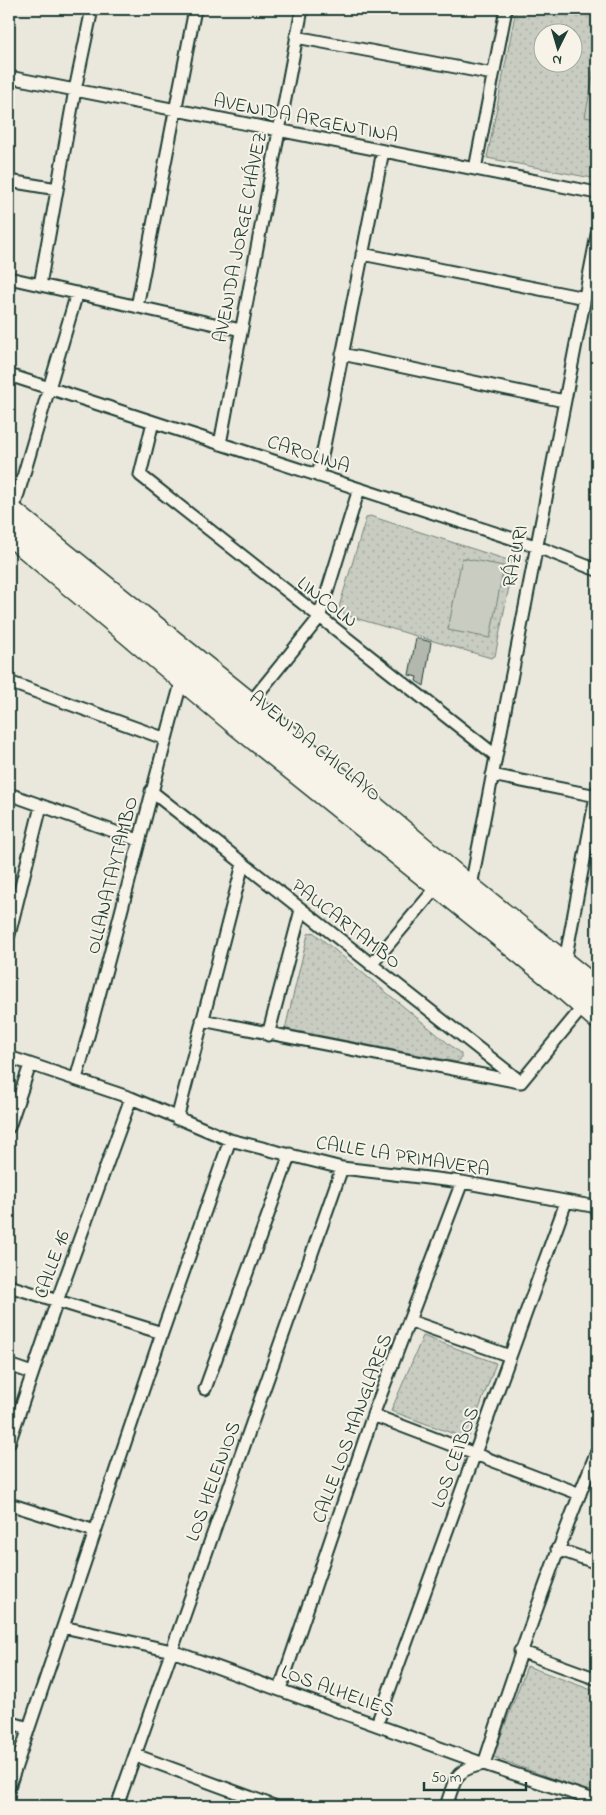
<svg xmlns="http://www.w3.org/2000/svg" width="606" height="1815" font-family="'Indie Flower',sans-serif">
<defs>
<pattern id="park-dots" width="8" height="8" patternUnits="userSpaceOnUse" patternTransform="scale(1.25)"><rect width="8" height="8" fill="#c8ccc1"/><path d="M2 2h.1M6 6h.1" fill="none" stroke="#abb0a6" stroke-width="1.8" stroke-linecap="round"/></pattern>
</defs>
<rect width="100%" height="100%" fill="#eae8dd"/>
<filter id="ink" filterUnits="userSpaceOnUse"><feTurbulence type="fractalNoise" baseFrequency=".02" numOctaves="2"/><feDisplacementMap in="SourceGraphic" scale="10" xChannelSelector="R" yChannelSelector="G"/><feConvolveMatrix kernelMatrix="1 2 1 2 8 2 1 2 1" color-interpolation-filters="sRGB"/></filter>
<g filter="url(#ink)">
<path fill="url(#park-dots)" stroke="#74847a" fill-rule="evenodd" d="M516 9H597V179L487 158ZM544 32H574V62H544Z
M370 516 514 562 495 656 491 658 345 615 339 607 366 518Z
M313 932 461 1054V1059L457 1062 285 1029 308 934Z
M423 1336 496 1363 468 1439 391 1411Z
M527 1666 597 1692V1795L493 1757Z"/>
<path fill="#c8ccc1" stroke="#74847a" d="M596 60H597V119L585 117Z
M462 558 504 566 490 638 448 630Z"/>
<path fill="#b2b8ae" stroke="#1f3d34" d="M416 638 431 642 424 686 416 681 417 677 409 675Z"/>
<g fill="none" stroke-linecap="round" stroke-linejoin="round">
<defs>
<path id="street" d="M296 37 493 74
M9 77 597 193
M475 169 506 9
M9 181 57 189
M362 254 585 298
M9 278 241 330
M40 285 75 90 92 9
M137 307 195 9
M342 354 564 401
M9 375 535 546 597 570
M153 422 140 475 495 755
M220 444 302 9
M318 476 383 151
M13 511 77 293
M9 682 166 739
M251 702 319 618 359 489
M492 775 597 796
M151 791 521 1082
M9 794 138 840
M471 886 597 235
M9 935 41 806
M565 961 597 791
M371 965 436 888
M202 1020 519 1082
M268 1035 301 910
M9 1057 131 1098 230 1140 342 1168 462 1182 597 1207
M76 1079C114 947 145 813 182 680
M521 1082 582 1008 587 1005
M177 1119 243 864
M9 1127 30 1065
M9 1286 162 1333
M410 1321 510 1356
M9 1365 32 1373
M205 1389 290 1154
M373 1415 580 1494
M9 1443 57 1301 131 1098
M9 1504 95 1531
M557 1549 597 1563
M63 1627 172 1651 484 1764 597 1801
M520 1651 597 1679
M280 1689 373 1415 462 1182
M9 1722 28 1728
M377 1724 566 1202
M135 1755 274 1806
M9 1787 162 1333 230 1140
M117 1806 342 1168
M446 1806C456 1779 453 1770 484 1764 518 1658 555 1554 597 1451"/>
<path id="secondary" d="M9 519 597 1003"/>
<path id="primary" d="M9 507 251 702 471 886 597 987
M9 536 233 724 548 977 597 1020"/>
</defs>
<use href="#street" stroke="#1f3d34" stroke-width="15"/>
<use href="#secondary" stroke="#1f3d34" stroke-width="20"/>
<use href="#primary" stroke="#1f3d34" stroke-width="21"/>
<use href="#street" stroke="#f7f3e8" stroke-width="11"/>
<use href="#secondary" stroke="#f7f3e8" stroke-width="16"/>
<use href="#primary" stroke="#f7f3e8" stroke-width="18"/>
</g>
</g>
<g text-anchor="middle" stroke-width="4" stroke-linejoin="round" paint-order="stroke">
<g font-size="20" fill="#1f3d34" stroke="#f7f3e8">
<text transform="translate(306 117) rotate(11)" y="7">AVENIDA ARGENTINA</text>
<text transform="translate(239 237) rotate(-79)" y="7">AVENIDA JORGE CHÁVEZ</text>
<text transform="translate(309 453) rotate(18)" y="7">CAROLINA</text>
<text transform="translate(514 556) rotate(-79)" y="7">RÁZURI</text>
<text transform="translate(328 601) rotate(38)" y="7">LINCOLN</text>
<text transform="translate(316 745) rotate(39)" y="7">AVENIDA CHICLAYO</text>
<text transform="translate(111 875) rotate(-76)" y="7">OLLANATAYTAMBO</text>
<text transform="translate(347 923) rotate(38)" y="7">PAUCARTAMBO</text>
<text transform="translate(403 1155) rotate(9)" y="7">CALLE LA PRIMAVERA</text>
<text transform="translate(51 1264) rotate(-70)" y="7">CALLE 16</text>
<text transform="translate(351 1428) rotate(-70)" y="7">CALLE LOS MANGLARES</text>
<text transform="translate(454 1457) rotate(-70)" y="7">LOS CEIBOS</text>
<text transform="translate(212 1481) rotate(-70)" y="7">LOS HELENIOS</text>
<text transform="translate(338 1690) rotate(20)" y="7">LOS ALHELIES</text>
</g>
</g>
<rect width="606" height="1815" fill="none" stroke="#f7f3e8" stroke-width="30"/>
<rect x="15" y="15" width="576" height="1785" fill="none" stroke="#1f3d34" stroke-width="2" filter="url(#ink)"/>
<g transform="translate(558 48) rotate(185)"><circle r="24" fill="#f7f3e8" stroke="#a1aaa0"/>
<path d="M0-4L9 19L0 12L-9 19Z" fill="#1f3d34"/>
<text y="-8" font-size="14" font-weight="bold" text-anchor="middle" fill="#1f3d34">N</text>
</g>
<path d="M424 1782v8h102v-8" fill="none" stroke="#1f3d34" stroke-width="2.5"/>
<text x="431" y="1782" font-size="15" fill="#1f3d34" stroke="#f7f3e8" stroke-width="4" paint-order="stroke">50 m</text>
</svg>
